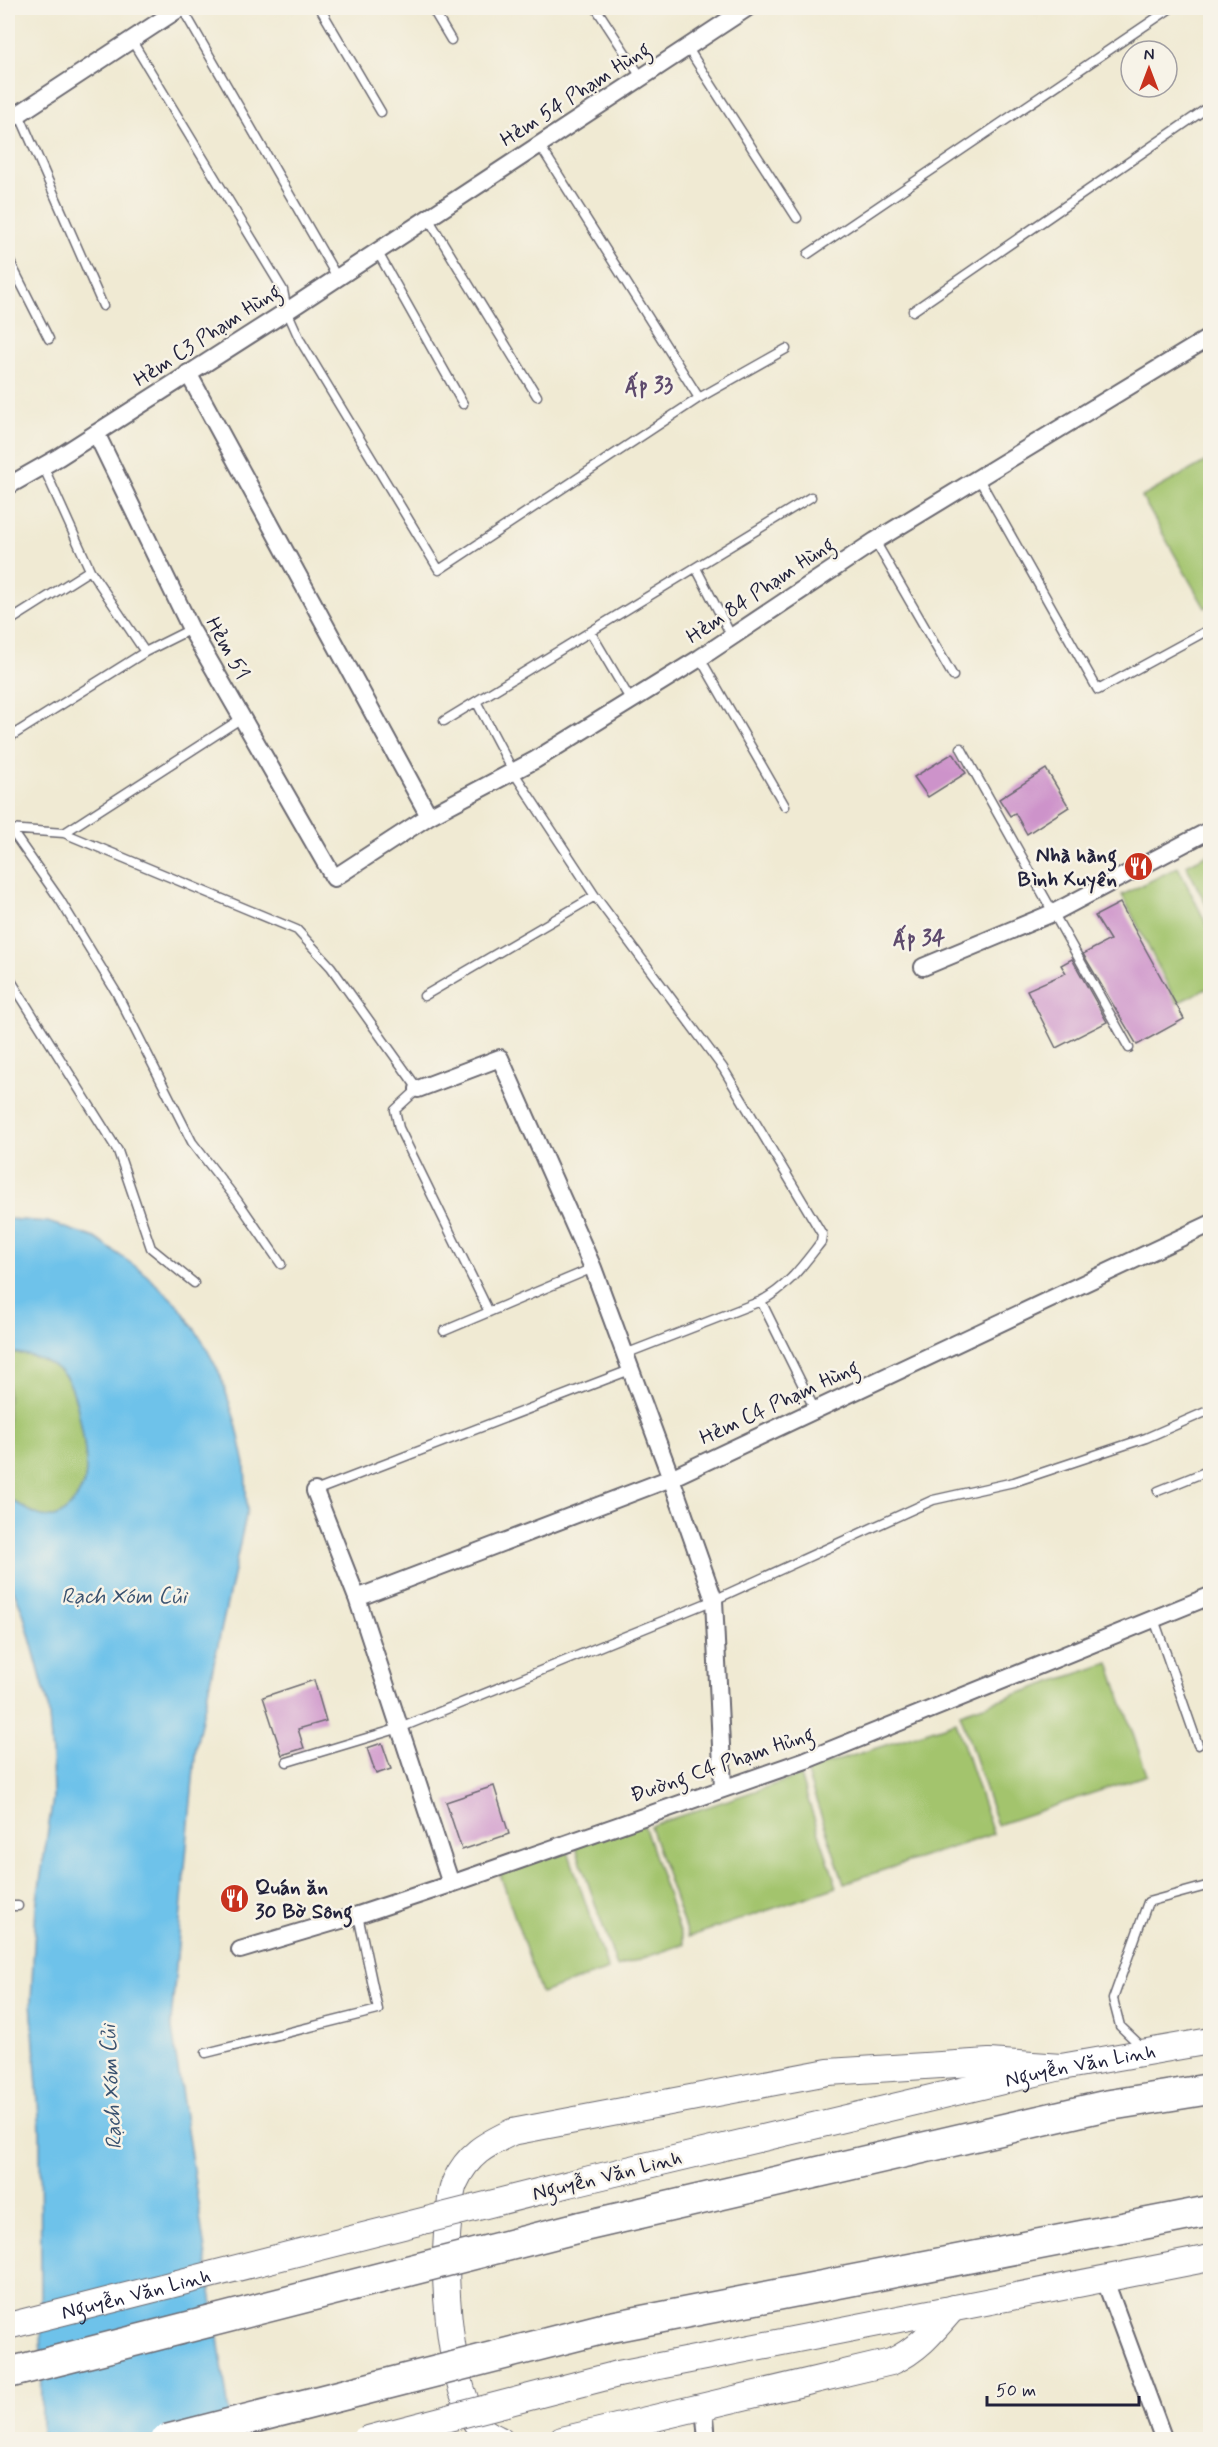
<svg xmlns="http://www.w3.org/2000/svg" width="1218" height="2447" font-family="Mynerve,sans-serif">
<rect width="100%" height="100%" fill="#f7f3e8"/>
<filter id="ink" filterUnits="userSpaceOnUse"><feTurbulence type="fractalNoise" baseFrequency=".0167" numOctaves="2"/><feDisplacementMap in="SourceGraphic" scale="12" xChannelSelector="R" yChannelSelector="G"/><feConvolveMatrix kernelMatrix="1 2 1 2 8 2 1 2 1" color-interpolation-filters="sRGB"/></filter>
<filter id="wash" filterUnits="userSpaceOnUse"><feTurbulence type="fractalNoise" baseFrequency=".008" numOctaves="4" result="noise"/><feDisplacementMap in="SourceGraphic" scale="24" xChannelSelector="R" yChannelSelector="G"/><feGaussianBlur stdDeviation="1.35" result="paint"/><feColorMatrix in="noise" values="0 0 0 0 0 0 0 0 0 0 0 0 0 0 0 0 0 1.4 0 .05"/><feComposite in="paint" operator="in"/></filter>
<g filter="url(#wash)">
<rect width="100%" height="100%" fill="#f0ead3"/>
<path fill="#a3c46d" stroke="#627354" stroke-width="1.5" d="M1210 459V605L1205 608 1142 497Z
M1210 853V912L1186 865Z
M1178 867 1210 931V987L1177 1003 1122 895Z
M8 1352C29 1354 50 1359 65 1376 78 1391 89 1461 85 1479 81 1494 69 1513 54 1517 38 1520 20 1504 8 1498Z
M1109 1663 1147 1775 997 1825 960 1713Z
M956 1722 993 1834 844 1883 806 1771Z
M800 1776 837 1887 688 1937 650 1826Z
M643 1822 684 1944 617 1967 575 1845Z
M567 1848 608 1970 541 1993 499 1871Z"/>
<path fill="#6ec2ea" stroke="#487292" stroke-width="1.5" d="M8 1219 48 1222 95 1238 142 1271 178 1305 202 1340 220 1374 236 1423 245 1464 247 1511 196 1746 171 2022 233 2439H42L40 2131 31 2001 36 1907 53 1798 52 1755 48 1704 23 1612 8 1577V1498C20 1504 38 1520 54 1517 69 1513 81 1494 85 1479 89 1461 78 1391 65 1376 50 1359 29 1354 8 1352Z"/>
<g id="blocks">
<path fill="#cd93ca" d="M953 753 966 773 928 797 914 777Z
M1046 769 1069 807 1027 834 1015 813 1010 816 999 799Z
M1120 903 1184 1019 1137 1045 1083 954 1110 940 1095 916Z
M1072 959 1107 1022 1056 1048 1027 990 1066 973 1061 965Z
M314 1680 326 1721 298 1729 304 1748 282 1755 263 1697Z
M382 1743 391 1769 376 1774 367 1748Z
M494 1786 509 1834 462 1850 446 1802Z"/>
</g>
</g>
<g filter="url(#ink)">
<use href="#blocks" fill-opacity="0" stroke="#6a6870" stroke-width="1.5"/>
<g fill="none" stroke-linecap="round" stroke-linejoin="round">
<defs>
<path id="lane" d="M182 8 337 277
M320 8 381 112
M432 8 451 40
M596 8 641 77
M132 41 283 290 287 311 300 340 439 570 699 398 786 349
M687 47 797 218
M19 114 103 306
M539 144 699 398
M428 218 537 396
M377 251 463 404
M808 254 1171 8
M8 258 49 339
M913 311 1210 106
M43 466 90 570 145 652
M979 479 1098 690 1210 629
M875 541 953 676
M696 568 732 637
M8 622 90 570
M591 633 630 699
M700 658 785 806
M477 703 514 773 595 896 723 1068 822 1234 821 1242C803 1265 788 1287 761 1301L625 1354
M444 721 811 497
M8 738 145 652 191 629
M961 748 1129 1048
M9 827 60 900 116 992 192 1142 237 1200 281 1264
M8 829 64 833 297 930 331 967 418 1089 395 1110 399 1128 489 1312
M64 833 242 718
M8 976 118 1151 151 1248 194 1283
M424 996 595 896
M761 1301 815 1410
M444 1331 593 1268
M315 1491 630 1370
M1158 1491 1210 1470
M1154 1619 1198 1745
M287 1762 400 1728 714 1600 933 1500 1014 1482 1146 1438 1210 1410
M8 1906H18
M1143 2048 1120 2026 1113 1999 1148 1902 1210 1885
M206 2053 378 2010 358 1915"/>
<path id="street" d="M8 121 180 8
M188 373 429 816
M96 433 191 629 334 878 429 816 535 760 700 658 875 541 1210 337
M8 486 59 457 287 311 747 8
M923 967 1055 912 1210 830
M418 1089 500 1058 593 1268 671 1478 714 1600 723 1787
M315 1491 357 1598 451 1884
M357 1598 671 1478 1210 1224
M240 1950 358 1915 451 1884 806 1760 1210 1596
M1104 2278 1164 2440
M704 2406 707 2440"/>
<g id="primary">
<path id="s1" d="M569 2184 1061 2067 1210 2041"/>
<path d="M618 2374 1210 2258"/>
<path d="M500 2440C490 2435 481 2431 475 2421 447 2373 441 2263 450 2209 451 2200 451 2190 455 2182 468 2154 485 2145 512 2132L828 2072 989 2062 1061 2067"/>
<path d="M562 2440 891 2362C918 2350 934 2330 953 2308"/>
</g>
<path id="highway" d="M580 2227 1104 2106 1210 2089
M606 2328 1210 2211"/>
</defs>
<use href="#lane" stroke="#6a6870" stroke-width="11"/>
<use href="#street" stroke="#6a6870" stroke-width="20"/>
<use href="#primary" stroke="#6a6870" stroke-width="28"/>
<use href="#highway" stroke="#6a6870" stroke-width="33"/>
<use href="#lane" stroke="#fff" stroke-width="8"/>
<use href="#street" stroke="#fff" stroke-width="16"/>
<use href="#primary" stroke="#fff" stroke-width="26"/>
<use href="#highway" stroke="#fff" stroke-width="30"/>
<defs>
<g id="primary-bridge">
<path id="s2" d="M8 2326 569 2184"/>
<path d="M364 2440 618 2374"/>
</g>
<path id="highway-bridge" d="M8 2373 580 2227
M166 2440 606 2328"/>
</defs>
<use href="#primary-bridge" stroke="#6a6870" stroke-width="28" stroke-linecap="butt"/>
<use href="#highway-bridge" stroke="#6a6870" stroke-width="33" stroke-linecap="butt"/>
<use href="#primary-bridge" stroke="#fff" stroke-width="26"/>
<use href="#highway-bridge" stroke="#fff" stroke-width="30"/>
</g>
</g>
<defs>
<symbol id="restaurant-disc" viewBox="-11 -11 22 22"><circle r="9.5" fill="#c8321e" stroke="#f7f3e8"/><path d="M-5-6h1v4h1v-4h1v4h1v-4h1v5L-1.5 .5V6h-2V.5L-5-1ZM5-6V6H3V1.5H1.5Q1.5-4 5-6Z" fill="#fff"/></symbol>
</defs>
<g fill-rule="evenodd">
<use href="#restaurant-disc" x="1122" y="850" width="33" height="33"/>
<use href="#restaurant-disc" x="218" y="1882" width="33" height="33"/>
</g>
<g text-anchor="middle" stroke-width="5" stroke-linejoin="round" paint-order="stroke">
<g font-size="21" fill="#22223b" stroke="#f7f3e8">
<text transform="translate(575 94) rotate(-33)" y="7">Hẻm 54 Phạm Hùng</text>
<text transform="translate(207 335) rotate(-33)" y="7">Hẻm C3 Phạm Hùng</text>
<text transform="translate(760 590) rotate(-34)" y="7">Hẻm 84 Phạm Hùng</text>
<text transform="translate(228 648) rotate(61)" y="7">Hẻm 51</text>
<text transform="translate(779 1402) rotate(-25)" y="7">Hẻm C4 Phạm Hùng</text>
<text transform="translate(722 1764) rotate(-19)" y="7">Đường C4 Phạm Hủng</text>
<text dy="7" stroke="none"><textPath href="#s1" startOffset="525">Nguyễn Văn Linh</textPath></text>
<text transform="translate(607 2175) rotate(-14)" y="7">Nguyễn Văn Linh</text>
<text dy="7" stroke="none"><textPath href="#s2" startOffset="132">Nguyễn Văn Linh</textPath></text>
</g>
<g font-size="21" font-weight="bold" fill="#22223b" stroke="#f7f3e8" text-anchor="end">
<text x="1117" y="862">Nhà hàng<tspan x="1117" dy="24">Bình Xuyên</tspan></text>
<text x="255" y="1894" text-anchor="start">Quán ăn<tspan x="255" dy="24">30 Bờ Sông</tspan></text>
</g>
<g font-size="22" font-weight="bold" fill="#5e4a6d" stroke="#f7f3e8">
<text x="649" y="392">Ấp 33</text>
<text x="919" y="945">Ấp 34</text>
</g>
<g font-size="22" font-style="italic" fill="#395270" stroke="#f7f3e8">
<text x="124" y="1603">Rạch Xóm Củi</text>
<text transform="translate(110 2087) rotate(-93)" y="8">Rạch Xóm Củi</text>
</g>
</g>
<rect width="1218" height="2447" fill="none" stroke="#f7f3e8" stroke-width="30"/>
<g transform="translate(1149 69)"><circle r="28" fill="#f7f3e8" stroke="#a29fa3" stroke-width="1.5"/>
<path d="M0-4.5L10 22L0 15L-10 22Z" fill="#c8321e"/>
<text y="-9" font-size="16" font-weight="bold" text-anchor="middle" fill="#22223b">N</text>
</g>
<path d="M987 2396v9h152v-9" fill="none" stroke="#22223b" stroke-width="3"/>
<text x="996" y="2396" font-size="18" fill="#22223b" stroke="#f7f3e8" stroke-width="4.5" paint-order="stroke">50 m</text>
</svg>
